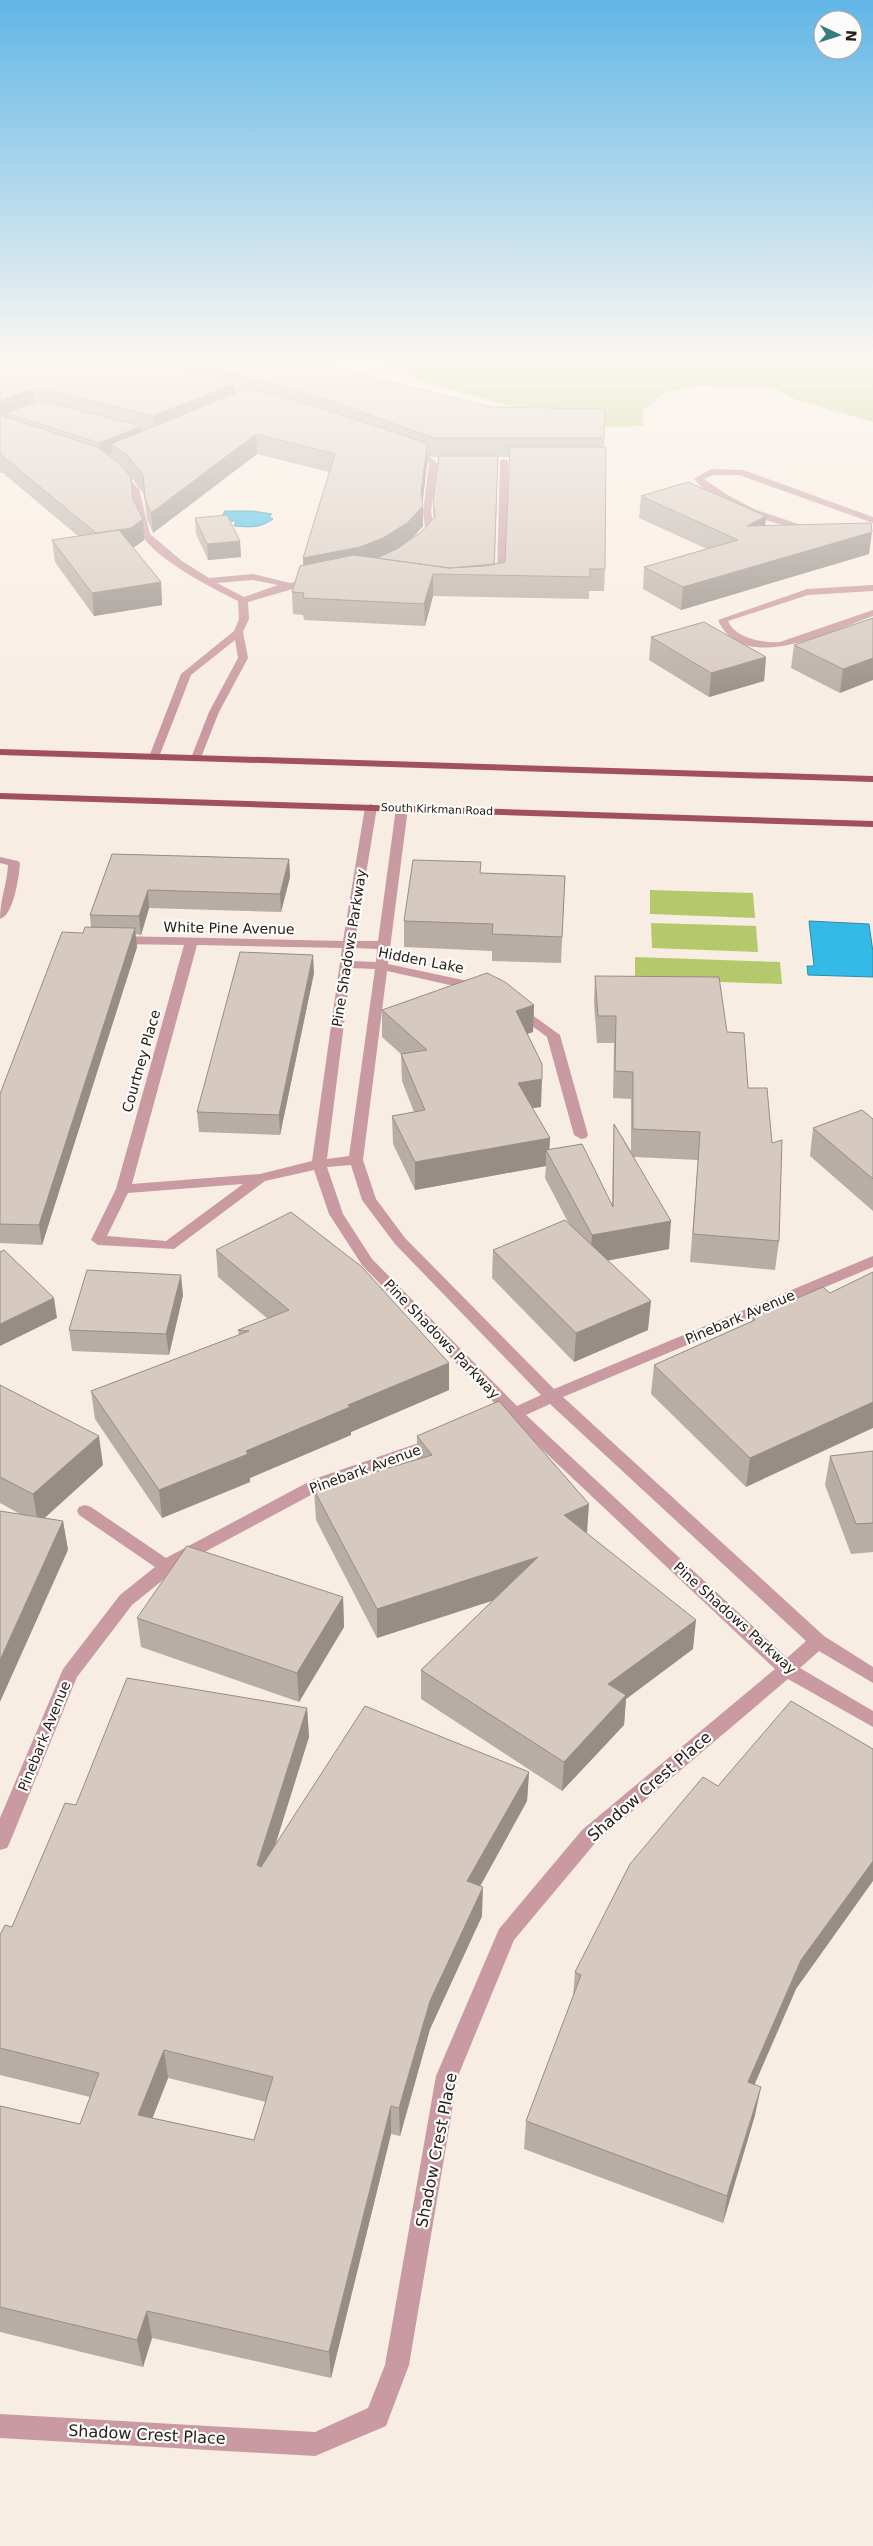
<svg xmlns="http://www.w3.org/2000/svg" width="873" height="2546" font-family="'DejaVu Sans',sans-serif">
<rect width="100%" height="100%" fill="#f8ede3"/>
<path fill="#b6c86c" d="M377 359H873V422L797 400 773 388 699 386 665 393 643 410V426L598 427 541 414 421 382Z
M650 890 753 893 755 918 650 914Z
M651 923 756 926 758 952 652 948Z
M635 957 780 962 782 984 635 979Z"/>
<path fill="#34bae6" stroke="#2f8ca9" d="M225 511H253L272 514 269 517 273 519C259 529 250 527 234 526L236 521H231V519L227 518 228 516H222Z
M809 921 869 924 873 952V977L808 975 807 966H814Z"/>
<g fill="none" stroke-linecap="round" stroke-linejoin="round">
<path fill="#c99aa1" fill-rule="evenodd" d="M371 804 377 807 355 941H378L396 808 398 806H406L408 808 388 964 477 983 483 987 477 991 387 971 363 1160 376 1199 405 1238 554 1389 873 1256V1267L563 1397 824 1636 873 1667V1683L819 1651 800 1668 873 1711V1727L788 1679 596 1842 514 1940 458 2076 409 2365 386 2426 315 2456 0 2438V2414L315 2432 368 2408 385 2365 436 2076 499 1929 582 1830 775 1669 513 1422H501L499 1418 504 1413 362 1265 329 1214 314 1170 265 1181 174 1249 98 1245 91 1240 116 1189 184 945 118 944 112 940 118 936 343 941 365 807ZM197 945 342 948 312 1161 260 1174 132 1184ZM354 948 377 949 376 962 352 961ZM351 968 375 969 349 1156 327 1159ZM351 1165 362 1200 395 1244 541 1395 517 1406 372 1259 343 1214 327 1167ZM243 1184 166 1241 107 1236 128 1193ZM550 1404 806 1641 787 1658 526 1415Z
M0 857 18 861 20 863C19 876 14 915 0 919 0 900 7 884 8 865L0 863Z
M517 1004 560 1035 588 1135 586 1138 581 1139 574 1135 547 1037 512 1011 511 1008 512 1005Z
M436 1437 442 1439 444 1443 442 1447 326 1487 184 1563 132 1605 77 1677 10 1842 7 1848 0 1850V1818L63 1669 120 1595 155 1567 79 1515 77 1511 79 1507 85 1505 91 1507 166 1558 314 1479Z"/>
<path fill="#c99aa1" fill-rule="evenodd" d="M405 449 430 456 437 464 431 512 434 527 420 541 416 538 425 527 423 512 429 464 424 460 405 453Z
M504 459 508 461 507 574 501 583 498 584 493 581 497 574 500 461Z
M711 469 743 470 873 517V523L739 475H713L704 479 726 494 754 509 813 529 809 532C771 523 721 509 694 479Z
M116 472H122L139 489 150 534 182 561 209 578 253 574 290 583 315 578 320 581 248 602 249 619 243 632 248 658 219 712 200 760 196 761 191 758 209 712 238 658 235 640 191 675 159 757 154 760 149 757 181 674 234 631 239 619 238 601C212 588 155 559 141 534 128 509 142 498 116 476ZM253 580 278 585 244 597 217 583Z
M873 585V591L808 595 728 621C736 639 763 643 780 642L873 610V616C833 630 743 677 718 620L807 589Z"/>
<path fill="#a15062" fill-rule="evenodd" d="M0 749 873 776V782L0 755Z
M0 793 873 821V827L0 799Z"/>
</g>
<path fill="#b8ada5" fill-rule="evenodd" d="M0 359H300L491 407 605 409 604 447 605 569 604 591H589V599L433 596 425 626 304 620 303 615 293 614 292 592 303 565 329 472 257 454 153 533 147 519 144 495 132 478 133 499 144 540 133 548 161 582 162 605 94 616 55 562 52 540 78 536 3 473H0ZM427 455 434 457H438L433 500V512L434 518 421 532 411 539 423 526 422 502 427 465ZM498 457H510L505 562 495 564Z
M641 496 766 516 765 525 869 554 681 610 643 589 644 567 707 549 639 518Z
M195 518 240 541 241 557 208 560 196 534Z
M873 618 840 693 791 668 794 645Z
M651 637 766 657 764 681 709 697 649 660Z
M112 854 289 859 290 877 281 912 149 908 141 935 135 934 137 947 42 1245 0 1243V1094L83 933 91 927 90 915Z
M481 873 565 876 561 963 492 961V951L404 947V921Z
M314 973 280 1135 199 1132 197 1112Z
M595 976 727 1032 748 1088 779 1241 775 1270 690 1262 698 1160 634 1157 669 1249 608 1260 648 1330 574 1362 492 1278 493 1250 569 1224 545 1178 546 1166 415 1190 393 1144 392 1116 414 1112 402 1081 401 1054 382 1037V1010L534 1005 533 1032 527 1034 541 1107 532 1108 550 1138 549 1150 612 1204 613 1151 614 1124 631 1151V1099L613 1098 614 1043H597L594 1003Z
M873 1119V1211L810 1156 813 1128Z
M216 1250 449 1363V1390L351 1432V1435L250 1478V1482L162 1518 95 1419 91 1391 239 1335 238 1330 268 1319 218 1277Z
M830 1293 746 1487 651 1394 654 1365 752 1321 753 1317Z
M183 1295 169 1355 72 1351 69 1330Z
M0 1385 103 1465 44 1518 63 1521 68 1550 20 1514 0 1503Z
M417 1436 587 1533 693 1649 626 1699 624 1725 562 1791 421 1699V1670L492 1601 377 1638 316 1520 314 1490 417 1459Z
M873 1451V1552L851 1554 825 1485 830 1456Z
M343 1597 344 1627 299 1702 141 1647 137 1618Z
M307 1708 309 1737 275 1845 529 1772 527 1801 480 1886 482 1916 430 2029 400 2136 391 2134 331 2378 152 2338 143 2367 0 2332V2106L80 2124 90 2097 0 2075V1935L12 1927 76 1805ZM168 2078 266 2102 254 2140 152 2118Z
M575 1972 796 1989 754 2085 755 2115 723 2223 524 2149 526 2121 573 1997Z"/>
<path fill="#968d86" d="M234 384 235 402 155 435 153 416Z
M33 389 35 408 6 413 7 418 0 420V401Z
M141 426 142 440 111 444 112 453 101 458 99 443Z
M256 434 257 454 153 533 151 513Z
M427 446V465L422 508 423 506V526L407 544 383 558 304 578 303 558 421 492Z
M766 516 764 538 747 526Z
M143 519 144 540 133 548 96 533Z
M872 532 869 554 681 610 683 587Z
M240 541 241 557 208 560 207 544Z
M433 574V596L425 626 424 604Z
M161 582 162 605 94 616 92 593Z
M766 657 764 681 709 697 711 673Z
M873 658V680L840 693 843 669Z
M289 859 290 877 281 912 280 894Z
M148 890 149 908 141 935 139 916Z
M135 928 137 947 42 1245 39 1225Z
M313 955 314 973 280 1135 279 1115Z
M534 1005 533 1032 515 1038 516 1011Z
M542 1079 541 1107 517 1110 518 1083Z
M550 1138 549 1156 546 1150V1166L415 1190V1162Z
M671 1221 669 1249 590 1264 592 1235Z
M181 1275 183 1295 169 1355 166 1334Z
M54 1298 57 1318 0 1346V1324Z
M651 1301 648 1330 574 1362 576 1333Z
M449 1363V1390L351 1432V1435L250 1478V1482L162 1518 159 1490 348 1405Z
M873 1402V1428L746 1487 750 1458Z
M99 1436 103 1465 38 1524 33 1494Z
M589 1504 587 1533 562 1544 564 1515Z
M63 1521 68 1550 0 1702V1660Z
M538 1557 537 1586 377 1638V1609Z
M343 1597 344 1627 299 1702 297 1673Z
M696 1620 693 1649 626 1699 624 1725 562 1791 564 1762 608 1684Z
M307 1708 309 1737 260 1894 257 1865Z
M529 1772 527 1801 467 1910V1881Z
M873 1861V1881L796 1989 743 2111 748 2082 801 1960Z
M483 1887 482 1916 430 2029 400 2136 399 2108 430 2001Z
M164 2050 168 2078 143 2143 138 2115Z
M761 2087 755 2115 723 2223 727 2196Z
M391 2106V2134L331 2378 329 2352Z
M147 2311 152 2338 143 2367 137 2340Z"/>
<path fill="#d6c9c0" stroke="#968d86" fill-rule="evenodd" d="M0 359H149L234 384 153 416 46 389H33L0 401Z
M178 359H300L491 407 605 409 604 438H434L322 398Z
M248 388 315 406 423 442 427 446 421 492 423 506 407 523 383 538 360 547 303 558 335 454 256 434 151 513 145 499 143 475 128 456 111 444Z
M36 402H46L141 426 99 443 6 413Z
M0 415 99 448 119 463 131 477 133 499 143 519 131 528 96 533 0 454Z
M510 447H606L605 569H590V577L433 574 424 604 303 598 304 593 292 592 300 566 354 555 449 568 486 566 505 562Z
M439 456H498L494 564 449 568 377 558 397 549 421 532 435 517 433 500Z
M688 482 766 516 747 526 871 523 872 532 683 587 644 567 738 540 641 496Z
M227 515 240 541 207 544 195 518Z
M119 530 161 582 92 593 52 540Z
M873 618V658L843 669 794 645Z
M704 622 766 657 711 673 651 637Z
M112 854 289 859 280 894 148 890 139 916 90 915Z
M413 860 481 862 480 873 565 876 562 937 492 934 493 924 404 921Z
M85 927 135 928 39 1225 0 1224V1094L62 932 83 933Z
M240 952 313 955 279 1115 197 1112Z
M487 973 505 982 534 1005 516 1011 542 1064V1079L518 1083 550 1138 415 1162 392 1116 425 1110 401 1054 427 1050 382 1010Z
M595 976 719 977 727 1032 744 1033 748 1088H767L772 1143 782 1140 779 1241 693 1234 700 1132 633 1129V1072L615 1071 616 1016H598Z
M862 1110 873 1119V1179L813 1128Z
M614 1124 671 1221 592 1235 546 1150 582 1144 613 1207Z
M291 1212 362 1267 449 1363 348 1405 350 1407 246 1451 248 1454 159 1490 91 1391 249 1331 238 1330 289 1310 216 1250Z
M565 1220 651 1301 576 1333 493 1250Z
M4 1250 54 1298 0 1324V1252Z
M87 1270 181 1275 166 1334 69 1330Z
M873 1272V1402L750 1458 654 1365 755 1320 753 1317 823 1287 830 1293Z
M0 1385 99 1436 33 1494 0 1477Z
M499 1401 589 1504 564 1515 696 1620 608 1684 626 1695 564 1762 421 1670 538 1557 377 1609 314 1490 432 1455 417 1436Z
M873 1451V1523L856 1524 830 1456Z
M0 1511 63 1521 0 1660Z
M187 1546 343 1597 297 1673 137 1618Z
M127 1678 307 1708 257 1865 261 1867 365 1706 529 1772 467 1881 483 1887 430 2001 399 2108 391 2106 329 2352 147 2311 137 2340 0 2307V2106L80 2124 99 2073 0 2048V1935L5 1925 12 1927 65 1803 76 1805ZM164 2050 273 2077 254 2140 138 2115Z
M791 1701 873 1749V1861L801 1960 748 2082 761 2087 727 2196 526 2121 581 1975 575 1972 630 1864 703 1777 718 1786Z"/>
<linearGradient id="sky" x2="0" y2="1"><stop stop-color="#60b6e7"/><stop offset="0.5" stop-color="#fcf7f2"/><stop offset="1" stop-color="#fcf7f2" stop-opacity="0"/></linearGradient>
<rect width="873" height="715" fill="url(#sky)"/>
<g text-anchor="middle" stroke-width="4.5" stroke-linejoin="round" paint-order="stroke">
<g font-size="11" fill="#24201c" stroke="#fefcfa">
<text transform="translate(437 809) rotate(2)" y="4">South Kirkman Road</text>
</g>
<g font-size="14" fill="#24201c" stroke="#fefcfa">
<text transform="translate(229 928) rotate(1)" y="5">White Pine Avenue</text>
<text transform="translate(349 948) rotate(-81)" y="5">Pine Shadows Parkway</text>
<text transform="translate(421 960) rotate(11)" y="5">Hidden Lake</text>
<text transform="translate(141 1061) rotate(-74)" y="5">Courtney Place</text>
<text transform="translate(740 1317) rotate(-23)" y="5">Pinebark Avenue</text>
<text transform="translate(442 1339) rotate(46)" y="5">Pine Shadows Parkway</text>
<text transform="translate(365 1469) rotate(-20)" y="5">Pinebark Avenue</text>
<text transform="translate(735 1618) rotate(42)" y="5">Pine Shadows Parkway</text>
<text transform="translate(44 1736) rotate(-68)" y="5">Pinebark Avenue</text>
</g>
<g font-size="16" fill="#24201c" stroke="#fefcfa">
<text transform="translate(649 1786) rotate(-41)" y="6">Shadow Crest Place</text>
<text transform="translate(436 2150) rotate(-79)" y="6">Shadow Crest Place</text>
<text transform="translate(147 2434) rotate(3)" y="6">Shadow Crest Place</text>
</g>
</g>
<g transform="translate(838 35) rotate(94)"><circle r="24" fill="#fefcfa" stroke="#a7a4a1"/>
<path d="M0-4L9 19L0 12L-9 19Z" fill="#347d7e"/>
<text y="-8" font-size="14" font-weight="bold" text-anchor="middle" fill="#24201c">N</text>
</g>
</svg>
